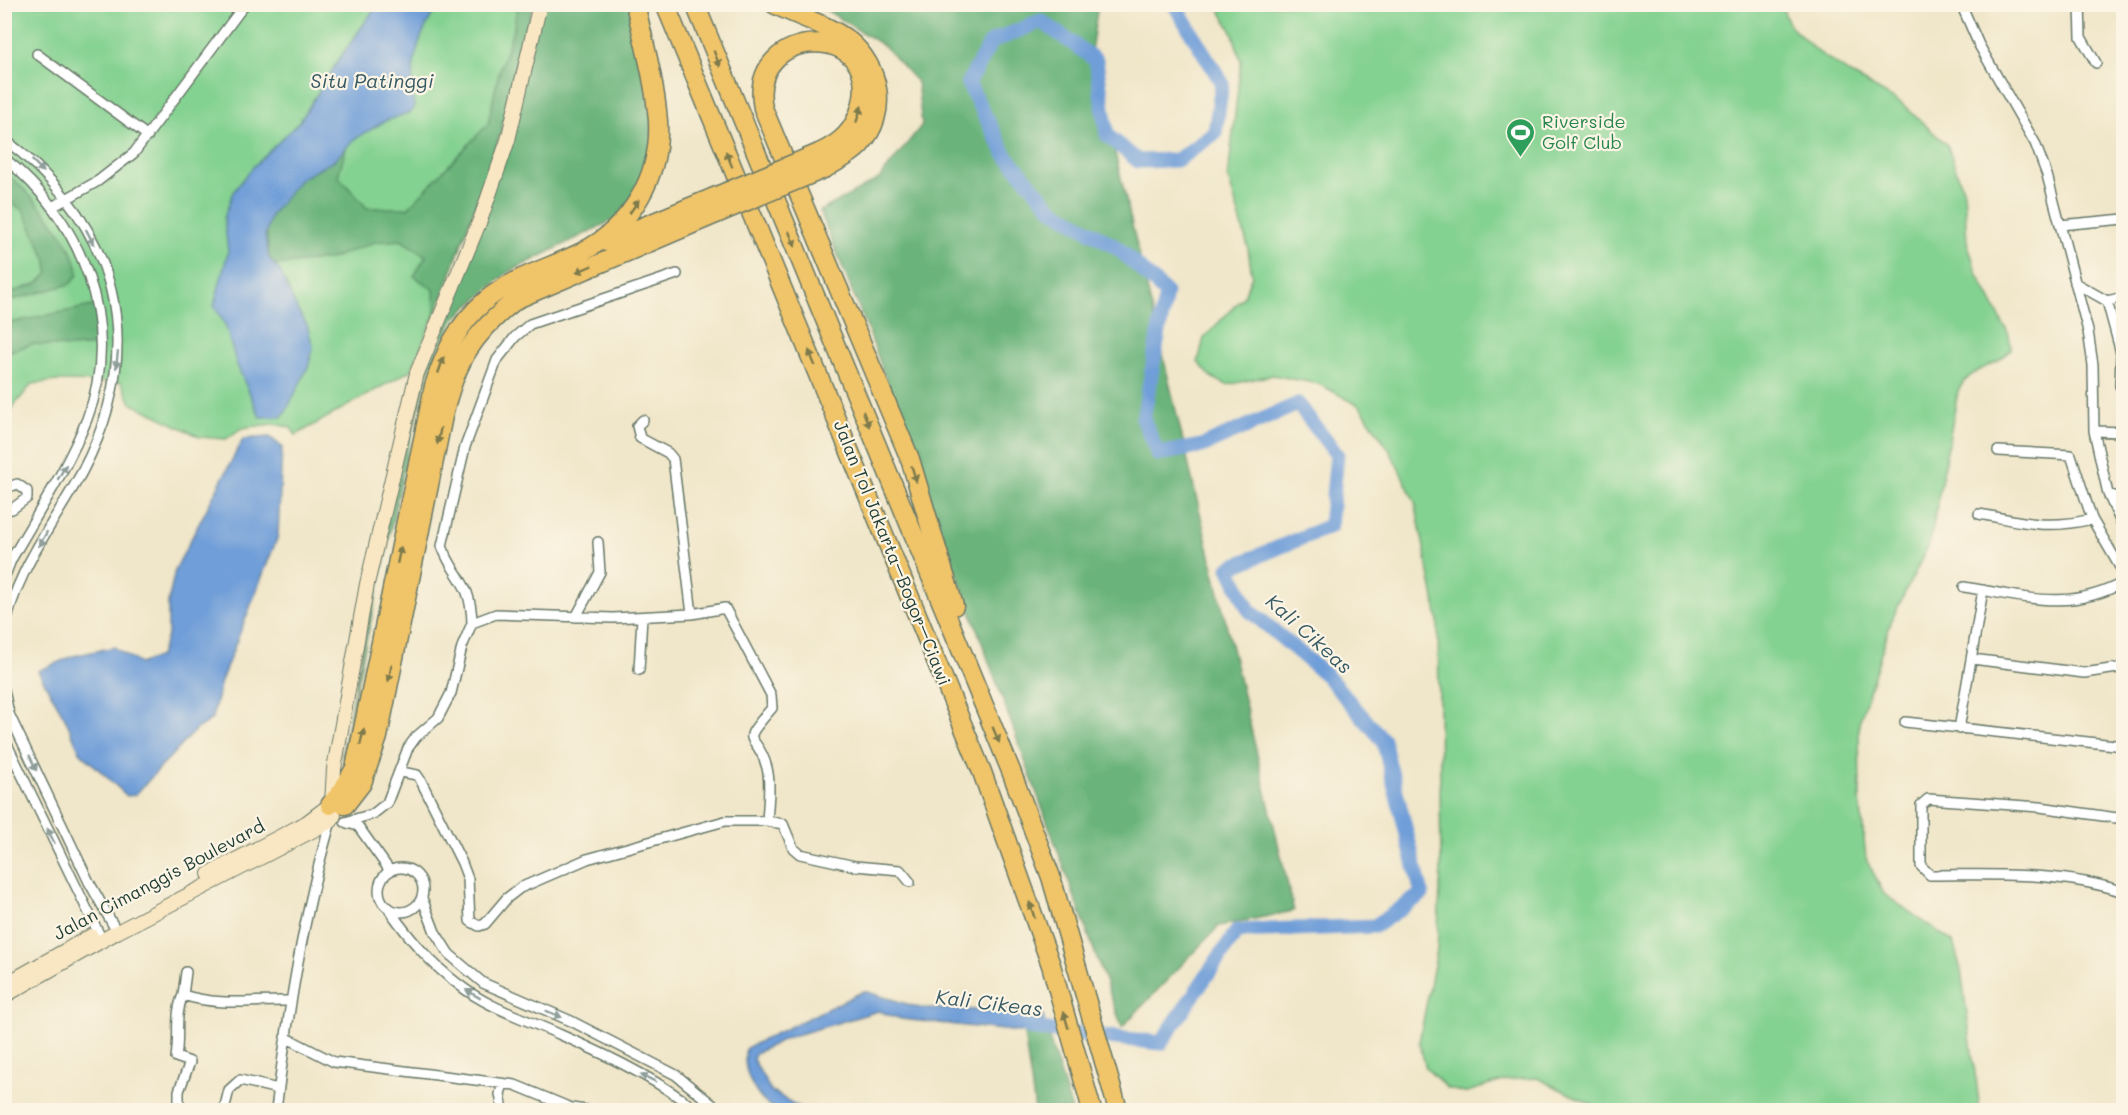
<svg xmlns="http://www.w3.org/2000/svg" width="2128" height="1115" font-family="Mali,sans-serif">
<rect width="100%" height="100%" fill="#fcf5e5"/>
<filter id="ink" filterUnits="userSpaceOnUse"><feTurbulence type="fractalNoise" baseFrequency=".0167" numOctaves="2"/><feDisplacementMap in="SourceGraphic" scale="12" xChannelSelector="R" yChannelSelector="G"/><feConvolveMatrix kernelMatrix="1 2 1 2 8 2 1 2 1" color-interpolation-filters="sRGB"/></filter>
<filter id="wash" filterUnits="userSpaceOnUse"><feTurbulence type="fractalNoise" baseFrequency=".008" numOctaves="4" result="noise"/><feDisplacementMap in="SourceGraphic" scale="24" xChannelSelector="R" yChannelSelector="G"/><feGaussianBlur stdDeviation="1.35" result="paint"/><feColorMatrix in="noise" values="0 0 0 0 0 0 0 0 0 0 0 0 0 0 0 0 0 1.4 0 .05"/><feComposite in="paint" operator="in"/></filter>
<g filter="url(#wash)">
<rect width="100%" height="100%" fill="#f0e6c9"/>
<path fill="#84d291" stroke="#528862" stroke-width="1.5" d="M5 5H533L494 157 442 297 411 370 296 435 290 427 272 424 242 428 226 439 200 437 131 403 121 382 56 381 32 384 5 417Z
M1217 5H1781L1790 26 1817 51 1855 77 1901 103 1947 145 1964 192 1967 242 1977 273 2009 335 2011 349C1993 371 1973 364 1958 391L1930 542 1892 619 1859 723 1860 800 1866 858 1884 894 1953 942 1961 970 1980 1110H1603L1537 1078 1506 1080 1464 1093 1447 1088 1426 1068 1419 1042 1437 950 1441 868 1438 619 1415 502 1390 451 1360 406 1319 384 1273 375 1227 385 1211 377 1198 362 1204 338 1244 296 1252 275 1247 243 1228 177 1241 61 1233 34Z"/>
<path fill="#6bb47b" stroke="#457858" stroke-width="1.5" d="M517 5H533L514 70 501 132 435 318 434 290 414 276 426 256 401 240 375 242 330 259 276 265 269 259 266 227 277 204 300 179 326 165 347 145 338 176 367 208H408L488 124 499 72 514 27Z
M543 5H632L653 126 647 176 617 218 507 273 454 319 430 368 410 440 341 758 391 500 406 438 427 366 468 261Z
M818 5H1098L1091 51 1294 911 1219 926 1122 1027 871 338 820 211 879 179 922 125 917 82 884 46Z
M4 171C29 192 77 242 78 275L70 284 5 302V295L38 283 48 273 47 261 23 210 5 199Z
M97 305 99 345 70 347 33 344 5 353 4 324Z
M1024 1034 1048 1035 1072 1110H1035Z"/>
<path fill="#6f9ed8" stroke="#476e86" stroke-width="1.5" d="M378 4 439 5C421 29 412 58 412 88 411 95 414 100 414 107L411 112 385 121 353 140 335 160 300 179 271 215 265 236 269 258 280 271 298 311 307 325 313 347 309 365 285 413 281 417H260L237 365 225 324 214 306 228 252 224 218 233 192 252 168 300 121 340 58Z
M270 437 282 447 278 536 221 681 212 719 196 729 135 795 127 796 80 752 65 718 38 671 73 656 114 647 140 664 160 656 168 633V602L175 570 243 439Z
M864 991 920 1008 1042 1012 1048 1035 901 1019 878 1011 786 1038 756 1053 753 1059 771 1091 804 1110C797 1111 786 1112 779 1110 756 1104 741 1069 746 1048Z"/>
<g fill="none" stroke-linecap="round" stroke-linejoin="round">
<path stroke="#6f9ed8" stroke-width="15" d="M1029 1028 1161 1043 1237 931 1375 926 1422 894 1383 740 1326 675 1249 610 1229 568 1330 526 1337 455 1298 404 1202 446 1158 454 1143 419 1166 293 1119 249 1051 208 1005 154 968 83 991 42 1041 21 1096 60 1107 135 1138 161 1177 160 1215 133 1222 83 1174 4"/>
</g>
</g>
<g filter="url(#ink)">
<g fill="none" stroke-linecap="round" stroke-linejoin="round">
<defs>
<path id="street" d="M1961 4 1979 45 2035 143 2047 175 2088 331 2093 365 2094 431 2108 494 2124 529
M2080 4 2081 37 2096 63
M37 54 148 136
M4 139C118 224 149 345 82 472 54 523 12 576 4 635
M4 158C81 218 124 324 87 419 67 469 37 514 11 560L4 578
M54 206 98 181 134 153 245 4
M2060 225 2124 219
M2075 283 2107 301 2121 353 2120 386 2124 392
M2107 301 2124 297
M643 420 637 426 640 438 668 453 673 459 692 614
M2094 431 2124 432
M1998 451 2071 455 2092 519 2124 574
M4 489 17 484 27 491V498L12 509 4 511
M2108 494 2124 499
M1979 514C2024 522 2046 530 2092 519
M1964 587C2022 596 2069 613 2124 582
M576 617 600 572 598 542
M472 623C471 580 454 579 442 546L465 447 497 360 515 337 530 324 677 274
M1972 659 2084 673 2124 667
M639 670 642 617
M4 690 9 714 89 882 117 932
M1905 722 2124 746
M1959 729 1983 590
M4 738 102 940
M401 772 417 775 421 781 462 863 468 879 470 921 479 926 485 924 507 898 520 888 587 859 725 821H767
M2124 819 2040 807 1928 799 1921 805V866L1930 875C1994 875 2062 871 2124 892
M345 822 373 814 387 803 408 748 416 737 438 718 451 693 462 647 472 623 496 614 613 618 692 614 725 608 771 695 772 708C736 749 757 729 767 768 771 784 768 804 767 821L783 824 793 848 800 854 855 866 900 870 910 882
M347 823 358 826 390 871
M379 890a22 22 0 1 1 44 0a22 22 0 1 1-44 0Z
M422 898 435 932 449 954 483 983 571 1021 676 1075 719 1110
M390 911C410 939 430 963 458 984 488 1008 526 1019 561 1035 605 1054 659 1080 696 1110
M183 995 186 972
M285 1037 334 1062 515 1085 571 1108 586 1110
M179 1110V1091L190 1062 176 1057C180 1035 174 1015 183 995 220 1007 254 1000 290 1001
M224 1110 229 1090 240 1080 278 1089
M276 1110C288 1013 303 915 331 821
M503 1110 500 1094 503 1084"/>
<path id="secondary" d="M331 821 334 769 367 584 417 373 481 218 508 140 540 4
M209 874 306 823 330 805
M6 984 91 936
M4 996 117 932 331 821 334 815"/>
<path id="highway" d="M665 4 982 772 1051 965 1092 1110
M695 4 1011 771 1051 877 1118 1110
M774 4C798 17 827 24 848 40 880 66 890 113 860 145 851 155 837 161 826 168
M819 153C841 143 854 131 861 107 885 21 746 23 763 108L910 459 954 606
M606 242 712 198
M330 805 342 791 355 768 434 386C445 352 457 325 485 301 513 277 550 268 582 252 631 227 661 176 658 121 655 82 644 42 635 4
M345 805 362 783 378 737 443 416C456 361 472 334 517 299L716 214"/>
</defs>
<use href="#street" stroke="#687868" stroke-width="12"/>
<use href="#secondary" stroke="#687868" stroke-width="16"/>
<use href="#highway" stroke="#687868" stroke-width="21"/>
<use href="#street" stroke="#fff" stroke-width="9"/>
<use href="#secondary" stroke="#f9e7c3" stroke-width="14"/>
<use href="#highway" stroke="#f0c469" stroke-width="18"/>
<defs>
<path id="highway-bridge" d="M712 198 819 153
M716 214 826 168"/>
</defs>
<use href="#highway-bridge" stroke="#687868" stroke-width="21" stroke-linecap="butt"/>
<use href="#highway-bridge" stroke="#f0c469" stroke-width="18"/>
</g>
<defs><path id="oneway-solid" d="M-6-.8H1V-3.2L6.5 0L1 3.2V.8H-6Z" transform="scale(1.5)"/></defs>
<g fill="#7d7a4c">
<use href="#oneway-solid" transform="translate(717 59) rotate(68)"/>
<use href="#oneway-solid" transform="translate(859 114) rotate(-72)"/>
<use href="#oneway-solid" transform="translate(729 159) rotate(-112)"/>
<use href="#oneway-solid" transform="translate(634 207) rotate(-55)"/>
<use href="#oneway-solid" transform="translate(792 239) rotate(68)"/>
<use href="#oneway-solid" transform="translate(584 269) rotate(157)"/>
<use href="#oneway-solid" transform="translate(812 358) rotate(-112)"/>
<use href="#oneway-solid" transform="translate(441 365) rotate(-71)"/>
<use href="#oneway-solid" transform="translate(866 419) rotate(68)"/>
<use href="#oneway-solid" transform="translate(439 436) rotate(102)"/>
<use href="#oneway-solid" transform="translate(914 474) rotate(73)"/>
<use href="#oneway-solid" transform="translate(399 555) rotate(-78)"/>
<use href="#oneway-solid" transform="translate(390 673) rotate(101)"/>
<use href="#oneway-solid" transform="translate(996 735) rotate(67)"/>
<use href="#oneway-solid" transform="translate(362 737) rotate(-78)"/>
<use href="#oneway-solid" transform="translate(1032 910) rotate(-108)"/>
<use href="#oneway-solid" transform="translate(1066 1020) rotate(-106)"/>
</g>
<g fill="#8f9e9a">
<use href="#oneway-solid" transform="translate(38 166) rotate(45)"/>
<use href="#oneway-solid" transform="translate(90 237) rotate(62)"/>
<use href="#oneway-solid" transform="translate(117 360) rotate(96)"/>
<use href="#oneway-solid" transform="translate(62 472) rotate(-60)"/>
<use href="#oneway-solid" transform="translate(43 539) rotate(119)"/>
<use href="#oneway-solid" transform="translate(33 763) rotate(65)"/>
<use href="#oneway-solid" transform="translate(51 836) rotate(-116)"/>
<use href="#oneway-solid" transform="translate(473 994) rotate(-149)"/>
<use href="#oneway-solid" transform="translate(554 1014) rotate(22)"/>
<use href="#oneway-solid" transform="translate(648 1078) rotate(-154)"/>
</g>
</g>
<defs>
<symbol id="stadium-pin" viewBox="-11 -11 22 30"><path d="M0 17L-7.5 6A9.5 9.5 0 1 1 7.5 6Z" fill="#2e9e5b" stroke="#fcf5e5"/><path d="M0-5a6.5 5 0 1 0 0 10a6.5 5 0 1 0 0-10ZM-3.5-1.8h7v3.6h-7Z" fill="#fff"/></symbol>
</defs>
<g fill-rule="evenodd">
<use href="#stadium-pin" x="1504" y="116" width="33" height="45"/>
</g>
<g text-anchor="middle" stroke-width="4.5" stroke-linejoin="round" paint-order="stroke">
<g font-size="18" fill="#27864d" stroke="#fcf5e5" text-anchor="start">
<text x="1542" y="128">Riverside<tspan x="1542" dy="21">Golf Club</tspan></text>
</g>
<g font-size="18" fill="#1f3d34" stroke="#fcf5e5">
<text transform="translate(892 553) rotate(68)" y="6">Jalan Tol Jakarta–Bogor–Ciawi</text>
<text transform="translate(159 880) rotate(-28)" y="6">Jalan Cimanggis Boulevard</text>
</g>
<g font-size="20" font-style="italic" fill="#375a65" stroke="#fcf5e5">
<text x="372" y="88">Situ Patinggi</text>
<text transform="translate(1309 634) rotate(42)" y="7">Kali Cikeas</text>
<text transform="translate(989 1003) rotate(7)" y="7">Kali Cikeas</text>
</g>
</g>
<rect width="2128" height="1115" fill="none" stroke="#fcf5e5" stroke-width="24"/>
</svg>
